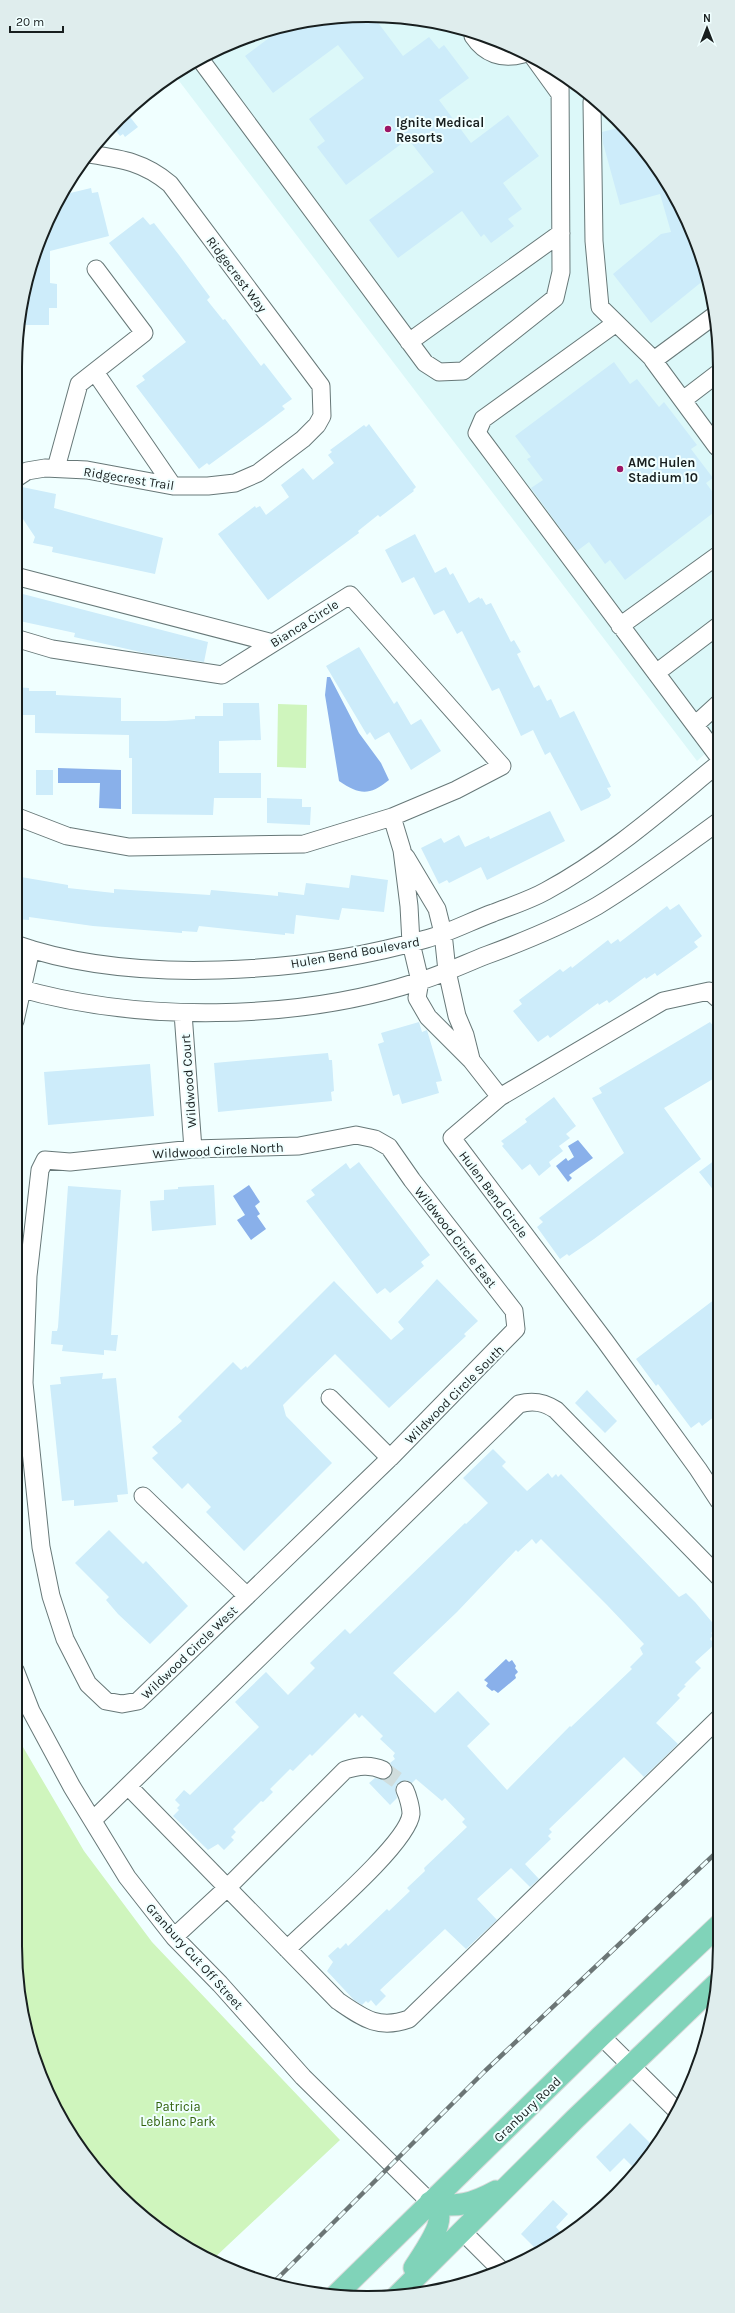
<svg xmlns="http://www.w3.org/2000/svg" width="735" height="2313" font-family="Karla,sans-serif">
<rect width="100%" height="100%" fill="#f0ffff"/>
<path fill="#dcf8f9" d="M368 15 436 22 544 62 632 135 684 212 717 321 718 742 697 761 173 73 233 42 299 22Z"/>
<path fill="#cff5bd" d="M278 704 307 705 306 768 277 767Z
M23 1747 84 1851 152 1942 340 2140 211 2261 153 2225 103 2178 42 2080 22 2014 15 1946V1750Z"/>
<path fill="#89b0ea" d="M327 677H330L359 733 381 763 389 780C369 796 360 795 339 781L325 695Z
M58 768 121 770V809L99 808 100 783H58Z
M578 1140 593 1158 569 1175 572 1178 568 1182 556 1166 566 1158 568 1161 574 1157 568 1146Z
M249 1185 260 1202 255 1206 260 1214 257 1216 266 1229 251 1240 237 1220 245 1215 233 1196Z
M506 1659 509 1662 512 1660 516 1666 515 1668 518 1672 515 1675 516 1678 498 1693 494 1690 492 1691 486 1686 488 1683 484 1680Z"/>
<path fill="#cdecfa" fill-rule="evenodd" d="M368 15 373 16 403 56 429 37 439 49 444 45 469 78 439 100 471 143 508 115 539 156 503 183 522 209 508 219 514 226 491 243 484 234 481 237 462 211 398 258 369 220 434 172 408 139 346 185 317 147 325 141 309 119 364 78 338 45 273 93 245 56 285 26 299 22Z
M126 112 138 127 125 137 123 134 120 136 112 126Z
M622 127 632 135 684 212 704 280 651 323 613 274 661 234 671 232 660 194 620 205 603 143 602 132Z
M91 188 92 193 98 192 109 236 50 251V283L57 284V308H49V325H19L22 299 42 232 62 195Z
M143 217 150 225 154 223 179 255 210 297 207 300 223 320 225 319 261 366 264 363 292 399 282 406 285 409 264 425 209 465 207 463 199 469 136 386 145 380 142 376 186 342 109 243Z
M614 362 630 384 637 379 659 407 664 402 697 445 691 449 713 478 706 483 717 498V510L625 580 610 560 605 564 589 542 577 551 531 488 543 480 527 459 531 457 515 436Z
M369 424 416 487 413 490 414 491 380 517 378 515 358 531 359 533 268 600 218 534 255 506 256 508 260 506 266 515 289 497 281 485 303 468 313 480 334 463 328 455 332 452 330 450 364 425 366 427Z
M22 487 56 494 54 508 163 538 155 574 52 552 53 547 33 543 35 537 15 507 17 488Z
M415 534 435 573 446 567 450 575 453 573 469 603 479 597 480 599 482 598 486 605 491 603 511 642 514 640 521 652 517 654 534 688 539 685 547 701 551 699 560 718 574 711 611 787 607 788 611 795 609 798 581 811 550 752 545 755 533 730 521 736 499 688 492 691 462 631 457 634 444 610 434 615 414 577 402 583 385 550Z
M15 592 208 642 204 662 145 653 74 637 75 633 15 620Z
M359 647 394 704 397 701 411 725 421 719 441 751 411 770 389 732 375 740 370 732 367 735 326 666Z
M15 687 29 688V691H56V695L121 698V721H166L195 719V716H223V703H259L261 740 219 741V773H261V798H214L213 815 132 814V758H129V735L35 733V715H15Z
M36 770H53V795H36Z
M267 798 302 799V807H311L310 825 267 823Z
M550 811 565 841 487 880 481 867 449 883 447 880 439 884 421 848 441 838 444 843 459 835 465 847 489 836 490 839Z
M351 875 388 880 384 912 342 908 339 920 296 915 294 934 285 933V935L199 926 197 932 182 931V933L93 926 29 917V920L15 919V876L68 885V888L114 893V889L210 895 211 890 278 896V892L304 895 306 883 349 888Z
M679 904 702 936 694 942 698 947 657 976 655 973 646 979 645 977 609 1003 607 1000 599 1005 598 1003 550 1038 548 1035 538 1042 513 1011 522 1004 519 1000 560 969 563 972 571 966 572 968 608 940 611 944 618 939 620 942 667 906 670 910Z
M419 1022 422 1032 427 1030 442 1081 436 1082 439 1093 402 1104 399 1094 393 1096 378 1044 384 1042 381 1033Z
M710 1022 714 1027 718 1025V1076L664 1108 701 1159 594 1239 569 1256 567 1254 560 1259 537 1227 543 1222 539 1218 624 1153 592 1098 602 1093 599 1088Z
M328 1053 329 1060H332L334 1091 331 1092 332 1101 218 1112 214 1063Z
M150 1064 154 1116 48 1125 44 1072Z
M554 1097 576 1126 566 1134 570 1138 559 1146 563 1151 549 1162 551 1166 539 1176 530 1164 522 1170 502 1146 504 1144 501 1141 527 1122 525 1119Z
M719 1157V1197L699 1172Z
M359 1162 430 1255 421 1262 424 1266 390 1293 385 1288 377 1294 306 1201 315 1195 311 1190 346 1163 350 1169Z
M214 1185 216 1225 152 1231 150 1201 164 1200V1190L178 1189V1187Z
M68 1186 121 1190 111 1335H118L116 1351 104 1350V1355L62 1351 63 1345 51 1344 52 1331H57L58 1327Z
M437 1279 478 1321 464 1334 466 1336 389 1408 335 1354 306 1382 283 1405 286 1416 332 1463 244 1551 206 1512 211 1507 188 1483 182 1489 152 1458 158 1453 152 1447 182 1421 178 1417 233 1362 241 1370 246 1366 247 1368 334 1281 391 1340 404 1329 398 1322Z
M719 1296V1413L702 1426 699 1422 691 1428 658 1384 656 1386 636 1359Z
M103 1373 102 1379 116 1378 128 1494 117 1495 118 1502 74 1506V1500L62 1501 50 1385 61 1384 60 1377Z
M587 1390 617 1421 605 1433 575 1403Z
M493 1449 506 1462 502 1466 527 1491 548 1473 552 1478 556 1474 558 1477 561 1474 679 1597 686 1593 695 1602 717 1628 711 1633 713 1635 710 1639 715 1644 695 1662 701 1668 684 1685 686 1686 677 1695 680 1698 656 1723 678 1744 644 1777 624 1757 549 1829 552 1832 548 1836 551 1839 525 1864 539 1879 530 1887 511 1868 477 1899 497 1920 466 1949 445 1929 380 1990 386 1996 376 2006 371 2000 368 2003 366 2001 362 2005 354 2000 327 1971 333 1962 328 1956 338 1947 340 1949 346 1943 348 1946 387 1909 389 1911 410 1891 407 1888 425 1871 424 1868 467 1827 462 1822 465 1819 445 1798 442 1801 416 1779 412 1783 406 1780 397 1784 395 1789 397 1798 390 1805 369 1783 375 1778 384 1780 390 1778 393 1769 390 1763 395 1759 393 1756 395 1753 380 1739 383 1736 362 1715 359 1718 355 1713 312 1756 310 1754 293 1771 290 1769 270 1789 273 1792 263 1802 261 1801 233 1829 236 1832 231 1837 234 1840 224 1850 218 1844 208 1850 173 1816 179 1810 177 1808 180 1805 175 1800 184 1790 190 1795 259 1727 235 1702 266 1672 288 1695 315 1668 310 1663 345 1629 350 1634 465 1523 466 1524 488 1503 463 1478ZM532 1539 536 1544 541 1539 607 1605 644 1644 640 1648 643 1654 630 1667 632 1669 571 1727 570 1726 507 1790 467 1746 490 1724 458 1691 435 1713 393 1673 457 1612 516 1550 518 1552Z
M109 1530 143 1564 146 1561 188 1606 150 1644 118 1614 106 1600 109 1597 75 1563Z
M630 2123 655 2148 635 2169 624 2158 610 2172 596 2157Z
M553 2200 568 2214 556 2227 564 2236 539 2252 521 2234Z"/>
<g fill="none" stroke-linecap="round" stroke-linejoin="round">
<path stroke="#d0dddd" stroke-width="17" stroke-dasharray="17 8" stroke-linecap="butt" d="M383 1770 401 1783 405 1790"/>
<defs>
<path id="minor" d="M473 36C485 54 502 60 523 54
M534 58 560 94
M200 59 425 363 439 372 463 371 555 298 561 272 560 75
M592 102 594 241 600 307 654 360 715 315
M616 323 483 419 477 433 718 756
M409 342 561 233
M653 360 717 447
M95 372 173 486
M683 400 717 374
M56 468 79 384 144 333 96 269
M15 479 27 471 45 468 87 470 173 486H208L235 483 258 473 303 439 317 425 322 416 321 386 170 184C144 162 122 159 89 154
M15 576 273 643
M620 626 717 556
M15 638 52 649 222 675 350 595 502 766 456 790 392 817 304 844 129 847 67 836 15 816
M656 673 718 626
M695 725 718 704
M392 817 402 850 409 906 411 943 420 981 417 998 428 1017 471 1060 500 1097
M406 857 437 909 443 933 447 971 457 1016 465 1035 471 1059
M15 944C133 986 307 973 426 939 449 933 471 921 493 913 511 906 530 900 546 891 609 857 663 809 718 764
M15 987C137 1023 296 1021 417 982 441 975 464 964 487 955 525 941 562 926 597 906 639 881 678 851 718 822
M718 999 709 991 663 1001 500 1097 452 1138 605 1341 698 1469 719 1501
M183 1013 193 1149
M15 1021 31 949
M356 1135 375 1139 389 1147 412 1180 514 1311 516 1329 390 1458 138 1701 122 1704 106 1701 88 1684 65 1639 51 1596 41 1547 24 1383 28 1276 40 1170 45 1160 70 1162 193 1149 299 1146Z
M330 1398 390 1458
M143 1496 247 1596
M15 1670 31 1711 72 1787 127 1877 174 1937 220 1984 303 2077 430 2202
M128 1786 338 2001C363 2018 378 2030 409 2019L720 1717
M93 1820 519 1404C533 1400 544 1402 556 1410L719 1577
M174 1937 227 1888 345 1770C358 1766 370 1764 383 1770
M287 1949C311 1925 408 1844 411 1814 411 1808 408 1796 405 1790
M601 2036 677 2111
M462 2231 501 2270"/>
<path id="major" d="M430 2202C456 2209 474 2203 496 2191
M414 2268C421 2257 444 2225 438 2212 436 2209 433 2205 430 2202
M336 2295 601 2036 720 1924
M397 2296 575 2119 716 1984"/>
</defs>
<use href="#minor" stroke="#677878" stroke-width="19"/>
<use href="#major" stroke="#dadbdb" stroke-width="23"/>
<use href="#minor" stroke="#fff" stroke-width="17"/>
<use href="#major" stroke="#80d3b9" stroke-width="21"/>
<defs>
<path id="rail" d="M275 2281 485 2071 720 1849"/>
</defs>
<use href="#rail" stroke="#6c7676" stroke-width="4.5"/>
<use href="#rail" stroke="#f0ffff" stroke-width="3" stroke-dasharray="9" stroke-linecap="butt"/>
</g>
<g fill="#9c1566" stroke="#f0ffff" stroke-width="1.5">
<circle cx="388" cy="129" r="4"/>
<circle cx="620" cy="469" r="4"/>
</g>
<g text-anchor="middle" stroke-width="4" stroke-linejoin="round" paint-order="stroke">
<g font-size="13" font-weight="bold" fill="#181f1f" stroke="#f0ffff" text-anchor="start">
<text x="396" y="127">Ignite Medical<tspan x="396" dy="15">Resorts</tspan></text>
<text x="628" y="467">AMC Hulen<tspan x="628" dy="15">Stadium 10</tspan></text>
</g>
<g font-size="13" fill="#181f1f" stroke="#f0ffff">
<text transform="translate(237 274) rotate(53)" y="5">Ridgecrest Way</text>
<text transform="translate(129 478) rotate(9)" y="5">Ridgecrest Trail</text>
<text transform="translate(304 623) rotate(-32)" y="5">Bianca Circle</text>
<text transform="translate(355 952) rotate(-10)" y="5">Hulen Bend Boulevard</text>
<text transform="translate(188 1081) rotate(-94)" y="5">Wildwood Court</text>
<text transform="translate(218 1150) rotate(-3)" y="5">Wildwood Circle North</text>
<text transform="translate(494 1194) rotate(53)" y="5">Hulen Bend Circle</text>
<text transform="translate(456 1237) rotate(52)" y="5">Wildwood Circle East</text>
<text transform="translate(454 1394) rotate(-45)" y="5">Wildwood Circle South</text>
<text transform="translate(189 1652) rotate(-44)" y="5">Wildwood Circle West</text>
<text transform="translate(195 1956) rotate(48)" y="5">Granbury Cut Off Street</text>
<text transform="translate(527 2109) rotate(-44)" y="5">Granbury Road</text>
</g>
<g font-size="13" fill="#32630d" stroke="#f0ffff">
<text x="178" y="2111">Patricia<tspan x="178" dy="15">Leblanc Park</tspan></text>
</g>
</g>
<path d="M0 0H735V2313H0ZM367 22H368A345 345 0 0 1 713 367V1946A345 345 0 0 1 368 2291H367A345 345 0 0 1 22 1946V367A345 345 0 0 1 367 22Z" fill="#dfeded" fill-rule="evenodd"/>
<path fill="none" stroke="#181f1f" stroke-width="2" d="M367 22H368A345 345 0 0 1 713 367V1946A345 345 0 0 1 368 2291H367A345 345 0 0 1 22 1946V367A345 345 0 0 1 367 22Z"/>
<g transform="translate(707 28)" stroke="#f0ffff" stroke-width="3" paint-order="stroke">
<path d="M0-3L7 15L0 10L-7 15Z" fill="#181f1f"/>
<text y="-6" font-size="11" font-weight="bold" text-anchor="middle" fill="#181f1f">N</text>
</g>
<path d="M10 26v6h53v-6" fill="none" stroke="#181f1f" stroke-width="2"/>
<text x="16" y="26" font-size="12" fill="#181f1f" stroke="#f0ffff" stroke-width="3" paint-order="stroke">20 m</text>
</svg>
